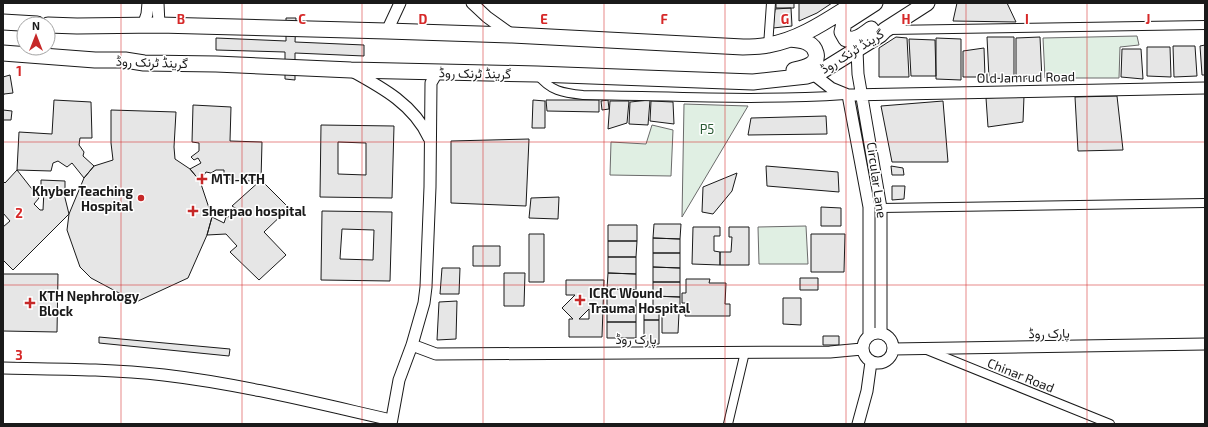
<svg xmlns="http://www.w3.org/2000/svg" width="1208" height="427" font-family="'Exo 2',Vazirmatn,sans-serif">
<rect width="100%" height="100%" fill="#fff"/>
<path fill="#e0efe3" stroke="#6a6a6a" d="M1137 36 1139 45 1120 47 1119 78H1045L1043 38Z
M684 104 748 106 682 217Z
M652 125 673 130 671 176 610 175 611 142 646 144Z
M806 226 808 264H759L758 227Z"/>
<path fill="#e6e6e6" stroke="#1a1a1a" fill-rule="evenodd" d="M776 3H794V8H776Z
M799 3H832L817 13 799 21Z
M957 3H1007L1016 22 953 21Z
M791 8 792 26 773 28 775 9Z
M286 18H296L295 42 364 45V56L295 53V80L285 79V52L216 50V38L286 41Z
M896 37 907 38 909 77H879V48Z
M987 37H1014V79L989 78Z
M1040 37 1042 80 1016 78V38Z
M936 38 961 39V80L936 79Z
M909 39 935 40 936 76H911Z
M1205 45V75H1202L1200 46Z
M1173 46H1195L1197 76 1174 77Z
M1147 47H1170L1171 77 1147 76Z
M984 48 985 77H963V51Z
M1122 49H1141L1143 79 1121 77Z
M10 75 13 93 4 94 3 97V77Z
M1024 96 1023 122 988 127 986 98Z
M1117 96 1123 150 1078 151 1075 97Z
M54 100 91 102 92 138H80L79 145 84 152 83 156 94 166 84 178 72 163 67 167 58 161 53 163 51 171 17 170 19 132 52 134Z
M533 100 545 101V128H532Z
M546 100H599V112L547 111Z
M608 100 609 109 602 110 601 101Z
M650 100 648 125 629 124 630 102Z
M610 101H629L627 123 608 129Z
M651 101 673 102 674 124 650 121Z
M943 101 948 162H892L881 106Z
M193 105 231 107 230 141 262 142 261 180 232 182 226 175 224 174V170H216L211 173 206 172 200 181 190 169 201 163 198 158 194 160 191 157 199 151V143L192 142Z
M3 110 12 111 11 120H3Z
M111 110 176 112 174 147 175 159 190 169 200 181 212 217 207 235 188 278 136 302 91 278 80 267 67 230 69 214 84 178 94 166 113 160 111 143Z
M826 116 827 134 748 135 751 118Z
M321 125 394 126 392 198 320 197ZM338 142 366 143V175L338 174Z
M529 139 526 206 451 203V141Z
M766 166 838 172 839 192 767 186Z
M891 166 903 168 904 175H892Z
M17 170 39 198 34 204 40 210H43L44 190H41V180L65 181V198L69 214 13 270 3 260V227L10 221 3 213V181L5 183Z
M737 173 732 191 713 214 702 212 703 187Z
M261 180 289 208 264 232 286 255 259 280 230 252 237 246 226 234 207 235 212 217 224 223 226 217 235 216 240 211 232 206Z
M892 186H905L904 199 892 200Z
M559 197 558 219 529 218 531 198Z
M821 207 841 208V226H821Z
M322 211 392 212 390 281 321 280ZM342 229 374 230 373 260 340 259Z
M654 224H681L680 239 653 238Z
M608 225H637V241H608Z
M693 227H720V236H714V251L720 252V265L692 264Z
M729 227H749V265H720V252H731L732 237H729Z
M529 234H544V282H529Z
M811 234H845L844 272H811Z
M653 238 680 239V253H653Z
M608 241H637L636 257H608Z
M473 246H500V266H473Z
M653 253H680V268L653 267Z
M608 257H636V274L608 273Z
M653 267 680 268V282H653Z
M442 268H460L459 294H440Z
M504 273H525L524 306H504Z
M608 273 636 274V290L607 289Z
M3 274H58L57 332 3 331Z
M800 278H818V290H800Z
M686 279H710L709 283H726L725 304H730V316H685L686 309H689V303H682V293H686Z
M566 280H604L602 337H569V319H573L562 308 575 295H566ZM589 309V319H579Z
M653 282H680V297L653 296Z
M607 289 636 290V306H607Z
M653 296 680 297V311H653Z
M783 298H801V325L783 324Z
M457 301 456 339 437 340 439 302Z
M607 306H636V322H607Z
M644 311H659V320H644Z
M662 313H679L678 333H662Z
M644 320H659V344H644Z
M607 322H636V338H607Z
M823 336H839V345H823Z
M99 337 230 349 229 356 99 343Z"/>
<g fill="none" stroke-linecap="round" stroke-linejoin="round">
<defs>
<path id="street" d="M888 30 1205 25
M768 46 771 3
M537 74C550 91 563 93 583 95 670 96 758 101 845 95
M881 208 1205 203
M927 350 1110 424
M728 424 745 352"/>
<path id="secondary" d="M158 3 159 25
M472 3 487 17 512 35
M143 26 147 14 148 3
M387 31 400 3
M857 50 858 74 881 208V333
M352 71C383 88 414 105 429 138
M813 74 831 88 848 95 869 207V335
M848 95 1205 88
M863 348a15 15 0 1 1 30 0a15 15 0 1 1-30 0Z
M412 345 436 354 830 352 862 349
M893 349 1205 344
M3 368C57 369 111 369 164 375 241 384 316 403 391 420
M391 424 399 380 412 345 424 303 426 287 430 187 431 83 435 76 440 72
M858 424 867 391 871 362"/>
<path id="highway" d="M3 22 37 24
M48 25 77 26 159 25 387 31 512 35 743 47C752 47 760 47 768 45 800 40 829 19 855 3
M871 29C863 35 856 41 846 39L842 32 844 23 875 3
M790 39C796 40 803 40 808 43 812 45 815 49 816 53 819 65 803 68 794 70
M3 53 95 60H125L144 63 216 64 351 70 537 74 753 82 807 76 822 71 880 35 885 30 927 3"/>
</defs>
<use href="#street" stroke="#1a1a1a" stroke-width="10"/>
<use href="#secondary" stroke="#1a1a1a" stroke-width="13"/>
<use href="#highway" stroke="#1a1a1a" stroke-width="17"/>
<use href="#street" stroke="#fff" stroke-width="8"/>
<use href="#secondary" stroke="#fff" stroke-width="11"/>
<use href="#highway" stroke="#fff" stroke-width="15"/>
</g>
<path fill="none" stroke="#d62828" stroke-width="1" stroke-opacity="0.55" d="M121 3V424M242 3V424M362 3V424M483 3V424M604 3V424M725 3V424M846 3V424M966 3V424M1087 3V424M3 142H1205M3 285H1205"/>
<g fill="#c62828" stroke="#fff" stroke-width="1.5">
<path d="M200 173h4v4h4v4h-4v4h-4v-4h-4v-4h4z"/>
<circle cx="141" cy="198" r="4"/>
<path d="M191 205h4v4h4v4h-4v4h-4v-4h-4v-4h4z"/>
<path d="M578 294h4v4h4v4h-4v4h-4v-4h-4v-4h4z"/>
<path d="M28 297h4v4h4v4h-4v4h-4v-4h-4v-4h4z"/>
</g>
<g text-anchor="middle" stroke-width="3" stroke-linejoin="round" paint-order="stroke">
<g font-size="13" fill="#1a1a1a" stroke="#fff">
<text transform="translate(852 51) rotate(-32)" y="5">گرینڈ ٹرنک روڈ</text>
<text transform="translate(152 62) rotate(2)" y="5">گرینڈ ٹرنک روڈ</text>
<text transform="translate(475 73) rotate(1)" y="5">گرینڈ ٹرنک روڈ</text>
<text transform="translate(1026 77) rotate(-1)" y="5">Old Jamrud Road</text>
<text transform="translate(877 180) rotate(82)" y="5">Circular Lane</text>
<text transform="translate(1049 333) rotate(-1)" y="5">پارک روڈ</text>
<text x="636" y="344">پارک روڈ</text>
<text transform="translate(1021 375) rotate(22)" y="5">Chinar Road</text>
</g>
<g font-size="13" fill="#2b5a34" stroke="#fff">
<text x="707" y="134">P5</text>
</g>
<g font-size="13" font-weight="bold" fill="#1a1a1a" stroke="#fff" text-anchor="start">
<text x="211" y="184">MTI-KTH</text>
<text x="133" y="196" text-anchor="end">Khyber Teaching<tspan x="133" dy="15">Hospital</tspan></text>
<text x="202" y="216">sherpao hospital</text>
<text x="589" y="298">ICRC Wound<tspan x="589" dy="15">Trauma Hospital</tspan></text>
<text x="39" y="301">KTH Nephrology<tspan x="39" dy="15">Block</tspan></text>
</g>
</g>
<g font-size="13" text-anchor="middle" font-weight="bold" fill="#d62828" stroke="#fff" stroke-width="3" stroke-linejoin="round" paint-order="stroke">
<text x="181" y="24">B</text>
<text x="302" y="24">C</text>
<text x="423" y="24">D</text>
<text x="544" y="24">E</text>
<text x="664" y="24">F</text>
<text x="785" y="24">G</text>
<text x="906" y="24">H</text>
<text x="1027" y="24">I</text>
<text x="1148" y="24">J</text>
<text x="19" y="76">1</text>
<text x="19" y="218">2</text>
<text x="19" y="360">3</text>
</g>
<rect width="1208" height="427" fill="none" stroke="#1a1a1a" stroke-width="8"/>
<g transform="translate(36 36)"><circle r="19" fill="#ffffff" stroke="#a3a3a3"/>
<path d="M0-3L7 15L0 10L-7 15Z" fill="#c62828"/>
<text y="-6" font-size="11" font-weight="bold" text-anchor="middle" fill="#1a1a1a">N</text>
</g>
</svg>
